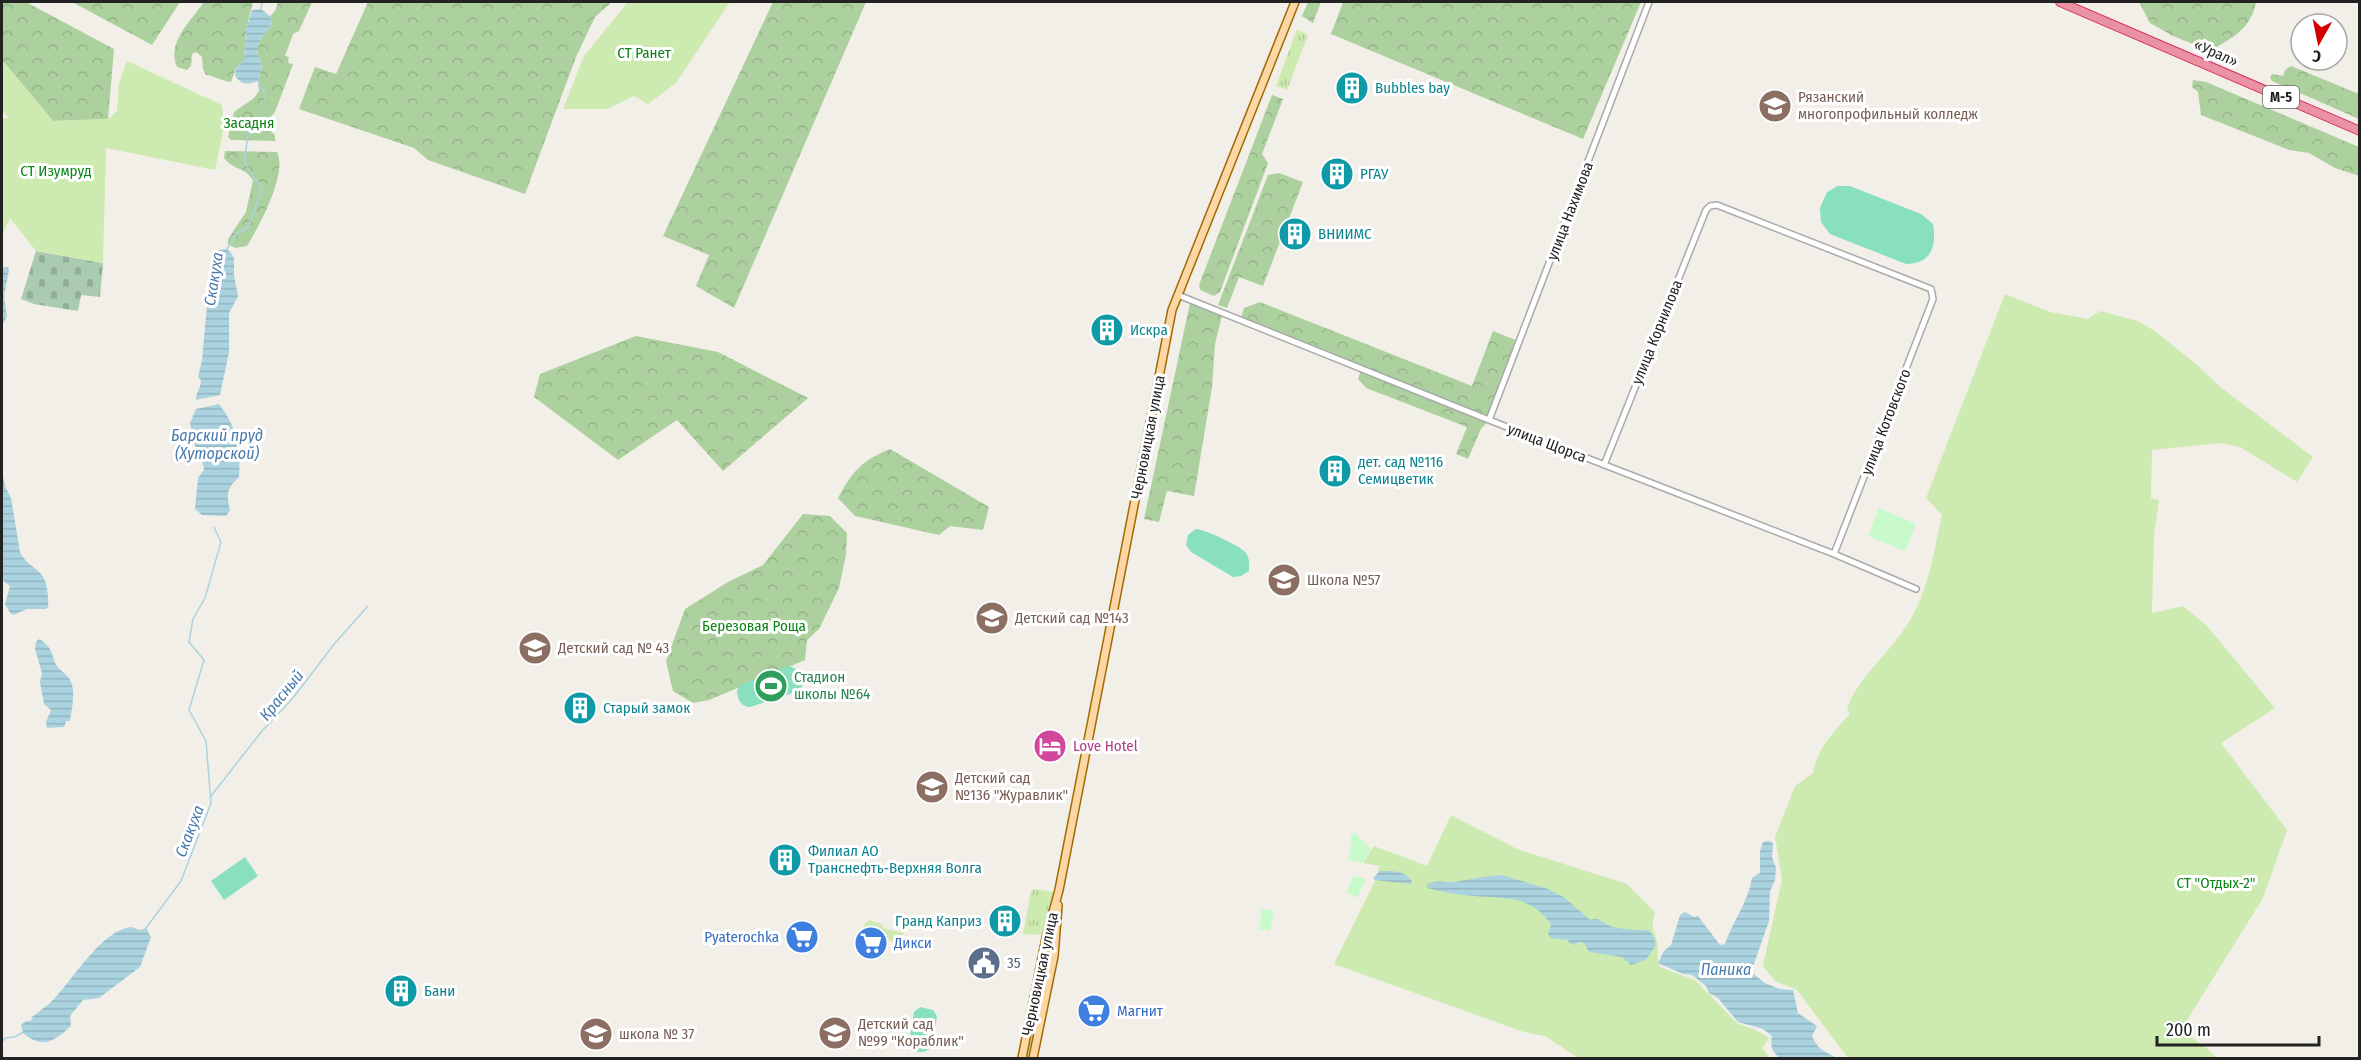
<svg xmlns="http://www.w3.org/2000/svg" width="2361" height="1060" font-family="'Fira Sans Condensed',sans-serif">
<defs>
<pattern id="grass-tufts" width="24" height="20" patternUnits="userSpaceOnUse" patternTransform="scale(1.5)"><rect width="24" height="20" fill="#cdebb0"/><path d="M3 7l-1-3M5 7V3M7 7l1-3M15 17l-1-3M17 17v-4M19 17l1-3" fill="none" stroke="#b0c997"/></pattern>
<pattern id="forest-crowns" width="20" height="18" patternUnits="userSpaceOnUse" patternTransform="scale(1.5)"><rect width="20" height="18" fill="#add19e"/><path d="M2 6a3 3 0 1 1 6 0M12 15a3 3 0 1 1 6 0" fill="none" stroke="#95b388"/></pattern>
<pattern id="cemetery-stones" width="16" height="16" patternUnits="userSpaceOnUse" patternTransform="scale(1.5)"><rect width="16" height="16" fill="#aacbaf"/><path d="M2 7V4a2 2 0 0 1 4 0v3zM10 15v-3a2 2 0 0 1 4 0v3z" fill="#92ae96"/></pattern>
<pattern id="water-rules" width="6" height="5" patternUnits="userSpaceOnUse" patternTransform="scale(1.5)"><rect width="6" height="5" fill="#aad3df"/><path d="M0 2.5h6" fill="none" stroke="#92b5bf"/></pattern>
</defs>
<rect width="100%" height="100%" fill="#f2efe9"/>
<path fill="url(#grass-tufts)" d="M1297 29 1308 35 1287 90 1276 86Z
M1035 889 1054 892 1043 935 1023 934 1031 891Z
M869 920 882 924 883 928 904 933 896 947 894 943 869 928 865 929 863 926Z
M1050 953 1052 955 1030 1058H1024L1046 954Z"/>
<path fill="url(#forest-crowns)" d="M2 2H26L114 49 108 119 53 121 2 60Z
M72 2H180L152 45Z
M204 2H253L246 30 244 60 236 68 231 82C221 81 216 76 206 75L203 69 202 57 196 52 192 54 191 66 187 70 177 67C166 43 191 21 204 2Z
M278 2H312L299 31 293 34 285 56 289 57 288 63 293 64 275 112 266 122 267 128 275 135V141L231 140 228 137 234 112 254 98 259 91 258 81 262 66C253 48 259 39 272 25L270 16 275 11Z
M368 2H612L595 17 576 57 525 194 428 160 414 148 299 109 315 67 336 74Z
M773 2H866L734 308 696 286 709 255 663 236Z
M1308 2H1321L1313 23 1302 16Z
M1343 2H1641L1583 139 1331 34Z
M2139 2H2256C2251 29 2232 38 2210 51L2173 36 2150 23Z
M2291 66 2359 94V119L2272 81 2270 77 2272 74 2283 76 2285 70Z
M2193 80 2206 82 2359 147V176L2335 168 2309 153 2289 150 2201 115 2198 92 2192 87Z
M1272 95 1283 99 1262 154 1268 163 1220 292 1214 296 1200 290 1199 285Z
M225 151 277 152C288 173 259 227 247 246L235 248 228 244V239L246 212 253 180C242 165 234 171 224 158Z
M1279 173 1303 182 1263 286 1239 277 1227 308 1218 305 1268 175Z
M1260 302 1472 386 1493 331 1518 341 1489 420 1481 429 1468 459 1456 454 1467 427 1366 388 1358 379 1361 370 1240 320 1244 308Z
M1190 303 1222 316 1215 344 1212 387 1194 496 1167 491 1159 522 1144 519Z
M636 336 718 352 808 398 723 471 677 420 618 460 534 397 540 374Z
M890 449 989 507 983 530 950 526 939 535 855 516 838 498C852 472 862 460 890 449Z
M803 514 830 516 847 533 846 555 839 588 819 629 807 640 805 660 709 700 693 703 673 691 666 661 685 609 728 582 763 565Z"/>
<path fill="url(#cemetery-stones)" d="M36 251 103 263 100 297 81 295 78 311 34 304 21 299Z"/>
<path fill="#c8facc" d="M1879 508 1916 524 1905 551 1868 536Z
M1354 832 1371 849 1362 863 1348 860 1352 840 1350 838Z
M1354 876 1366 879 1357 898 1346 892Z
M1262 909 1274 911 1270 931 1259 929Z"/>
<path fill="#cdebb0" d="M628 2H730L676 83 648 104 634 96 607 109H563L584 56Z
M2 60 53 121 108 119 117 111 119 83 127 61 222 105 224 127 215 170 106 148 103 263 36 251 10 218 2 236V118H9L2 110Z
M2005 294 2050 312 2088 319 2100 311 2138 321 2153 330 2195 363 2219 386 2313 457 2297 482 2240 447 2222 443 2152 450 2151 498 2159 500 2154 535 2152 613 2183 606 2207 626 2275 708 2221 743 2287 830 2263 898 2181 1030 2208 1049 2217 1058H1848L1797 990 1775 981 1763 966 1782 879 1775 837 1795 786 1813 773C1817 749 1834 731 1850 714L1847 709C1856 679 1893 650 1910 620 1929 589 1934 550 1942 515L1926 498Z
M1451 815 1517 849 1627 884 1655 912C1650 932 1654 925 1657 942 1659 951 1656 956 1660 967L1695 980 1738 1024 1756 1030 1769 1038 1762 1048 1770 1058H1578L1545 1036 1524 1032 1334 964 1376 879 1379 866 1363 863 1374 846 1427 866Z"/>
<path fill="#88e0be" d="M1838 186H1850L1921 214 1933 224C1937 246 1931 264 1906 264L1830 234 1821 222 1820 208 1827 192Z
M1196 529C1206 530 1238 545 1245 552 1250 557 1249 564 1249 571L1241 576 1233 577 1191 552 1186 545 1188 535Z
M789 666 798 670 803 674V684L799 691 750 707C742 707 737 700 737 691L740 685Z
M245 857 258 876 224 900 211 881Z
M920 1007 933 1010 937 1016 932 1047C924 1053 920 1054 911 1049L909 1042 914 1012Z"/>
<path fill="url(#water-rules)" d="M261 9 270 16 272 25C259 39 253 48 262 66L258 81C247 85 242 85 235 76L236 68 244 60 246 30 252 10Z
M227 249 232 254 234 259V275L238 296 229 313V352L220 395 196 400C196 392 201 388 201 380L198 377 202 360 207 305C225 287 206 266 219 250Z
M2 267H8L9 270 4 296 7 316 2 326Z
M219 404C237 427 241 448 239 477 227 488 226 494 230 510L226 516 202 515 195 509 198 478 204 470 203 464 197 455 190 423 196 409Z
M2 470 5 486 11 498 20 552C24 562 34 566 41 574 47 580 49 598 48 607L46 609H27L13 615 10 613 5 604 10 586 2 580Z
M39 639C50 645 52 652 55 663 58 669 64 672 68 677 77 687 72 708 70 721H66L64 727 47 728 46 722 51 710 44 704 40 682 42 673 35 649 36 642Z
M1769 841 1773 843 1772 857 1776 868 1775 880 1770 891 1769 921 1751 972 1765 983 1780 989 1793 990 1798 1013 1817 1026 1812 1036C1820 1053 1823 1049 1836 1058H1780C1772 1052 1770 1046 1772 1036L1763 1029 1738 1022 1718 998 1709 993 1706 986 1692 975 1683 974 1658 963 1664 951 1671 945 1680 915 1685 912 1694 917 1698 916 1720 945 1725 944C1733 921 1748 902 1752 878L1760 873V851L1763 842Z
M1380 871C1392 871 1405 870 1412 881L1410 884 1375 880 1373 878Z
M1502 875 1548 889 1565 898 1590 920C1601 916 1603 924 1613 927 1624 929 1638 931 1649 930L1654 937 1656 945 1646 960 1631 965 1622 957 1589 952 1584 943 1578 942 1575 945 1569 943 1568 940 1551 938 1548 934 1551 925C1534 896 1504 898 1474 896 1458 895 1443 892 1427 888V884C1439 879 1443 883 1455 882 1471 879 1486 876 1502 875Z
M131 927 140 930 146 928 151 937 140 967 99 998 83 1000 70 1016 71 1026C54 1041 43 1050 23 1033L21 1025 26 1021H31L32 1017C39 1011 47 1006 54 999 73 979 102 930 131 927Z"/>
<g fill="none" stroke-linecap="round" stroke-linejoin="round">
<path stroke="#aad3df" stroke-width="1.5" d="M261 10 262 2
M258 81 265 94 266 106
M227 249 237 233 248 228 262 189 244 161 249 130 262 114
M211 796 262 731 293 698 335 643 368 606
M146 928 181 881 211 803 206 741 189 710 204 660 189 642 193 619 205 598 221 542 214 527
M2 1042 5 1038 14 1037 24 1032"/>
<defs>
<path id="minor" d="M1178 295 1489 420 1834 554 1916 589
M1489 420 1649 2
M1604 465 1706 210 1710 206 1717 205 1931 289 1933 299 1834 554"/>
<path id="major" d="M1022 1058 1046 938 1059 890 1172 310 1295 2
M1033 1058 1054 956 1058 905"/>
<path id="highway" d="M2060 2 2360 131"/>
</defs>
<use href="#minor" stroke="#a9a9a9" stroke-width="8"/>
<use href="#major" stroke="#a06b00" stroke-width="10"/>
<use href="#highway" stroke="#dc2a67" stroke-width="10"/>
<use href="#minor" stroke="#fff" stroke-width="5"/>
<use href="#major" stroke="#fcd6a4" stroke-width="7"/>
<use href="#highway" stroke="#e892a2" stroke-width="8"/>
</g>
<defs>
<symbol id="building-disc" viewBox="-11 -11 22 22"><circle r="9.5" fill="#0f9aa8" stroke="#fff"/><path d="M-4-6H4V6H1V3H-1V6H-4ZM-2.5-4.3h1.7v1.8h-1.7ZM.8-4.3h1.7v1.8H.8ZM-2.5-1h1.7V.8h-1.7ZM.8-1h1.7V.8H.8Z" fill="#fff"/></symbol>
<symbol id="university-disc" viewBox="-11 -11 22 22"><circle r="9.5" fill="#8d6e63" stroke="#fff"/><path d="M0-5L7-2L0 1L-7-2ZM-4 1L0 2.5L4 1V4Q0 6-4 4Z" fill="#fff"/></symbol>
<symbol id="school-disc" viewBox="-11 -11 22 22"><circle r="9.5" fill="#8d6e63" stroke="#fff"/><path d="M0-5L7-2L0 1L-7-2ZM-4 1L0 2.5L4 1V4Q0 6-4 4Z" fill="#fff"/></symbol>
<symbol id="stadium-disc" viewBox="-11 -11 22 22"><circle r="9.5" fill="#2e9e5b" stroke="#fff"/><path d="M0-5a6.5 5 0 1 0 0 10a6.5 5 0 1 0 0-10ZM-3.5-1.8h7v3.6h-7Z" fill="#fff"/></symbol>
<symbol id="hotel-disc" viewBox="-11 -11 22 22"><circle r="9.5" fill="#d1479c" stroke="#fff"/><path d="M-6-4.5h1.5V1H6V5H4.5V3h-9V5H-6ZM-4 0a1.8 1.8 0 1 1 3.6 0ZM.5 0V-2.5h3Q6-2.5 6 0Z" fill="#fff"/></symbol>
<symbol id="supermarket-disc" viewBox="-11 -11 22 22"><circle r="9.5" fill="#3f7fe0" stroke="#fff"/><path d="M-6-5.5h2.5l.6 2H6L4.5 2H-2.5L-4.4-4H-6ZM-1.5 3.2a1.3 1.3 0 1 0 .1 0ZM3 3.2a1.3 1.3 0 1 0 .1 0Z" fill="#fff"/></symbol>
<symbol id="civic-disc" viewBox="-11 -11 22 22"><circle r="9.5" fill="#5c6f8a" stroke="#fff"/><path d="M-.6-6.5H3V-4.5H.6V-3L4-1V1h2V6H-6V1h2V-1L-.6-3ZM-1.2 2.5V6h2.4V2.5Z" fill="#fff"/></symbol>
</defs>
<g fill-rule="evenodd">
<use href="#building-disc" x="1333" y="69" width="38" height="38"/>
<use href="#university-disc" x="1756" y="87" width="38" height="38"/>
<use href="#building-disc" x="1318" y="155" width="38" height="38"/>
<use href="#building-disc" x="1276" y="215" width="38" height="38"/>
<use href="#building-disc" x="1088" y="311" width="38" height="38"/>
<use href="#building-disc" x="1316" y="452" width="38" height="38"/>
<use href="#school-disc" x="1265" y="561" width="38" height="38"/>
<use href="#school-disc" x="973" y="599" width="38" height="38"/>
<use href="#school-disc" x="516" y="629" width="38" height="38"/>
<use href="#stadium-disc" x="752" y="667" width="38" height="38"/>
<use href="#building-disc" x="561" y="689" width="38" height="38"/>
<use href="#hotel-disc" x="1031" y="727" width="38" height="38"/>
<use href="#school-disc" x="913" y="768" width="38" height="38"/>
<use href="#building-disc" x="766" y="841" width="38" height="38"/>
<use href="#building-disc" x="986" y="902" width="38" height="38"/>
<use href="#supermarket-disc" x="783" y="918" width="38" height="38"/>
<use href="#supermarket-disc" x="852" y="924" width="38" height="38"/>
<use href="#civic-disc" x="965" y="944" width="38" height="38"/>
<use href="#building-disc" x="382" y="972" width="38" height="38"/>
<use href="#supermarket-disc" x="1075" y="992" width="38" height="38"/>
<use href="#school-disc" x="816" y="1014" width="38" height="38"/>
<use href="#school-disc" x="577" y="1015" width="38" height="38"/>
</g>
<g text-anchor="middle" stroke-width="6" stroke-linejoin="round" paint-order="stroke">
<rect fill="#fff" stroke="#646464" stroke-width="1.5" x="2263" y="86" width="36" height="22" rx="4.5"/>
<g font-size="14" font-weight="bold" fill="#222">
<text x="2281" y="102">М-5</text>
</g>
<g font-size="15" fill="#0c8416" stroke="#fff">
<text x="644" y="58">СТ Ранет</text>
<text x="249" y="128">Засадня</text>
<text x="56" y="176">СТ Изумруд</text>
<text x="754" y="631">Березовая Роща</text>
<text x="2216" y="888">СТ "Отдых-2"</text>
</g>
<g font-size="15" fill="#222" stroke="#fff">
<text transform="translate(2216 53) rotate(24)" y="5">«Урал»</text>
<text transform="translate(1570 211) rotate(-69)" y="5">улица Нахимова</text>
<text transform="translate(1657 332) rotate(-68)" y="5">улица Корнилова</text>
<text transform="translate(1886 422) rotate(-69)" y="5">улица Котовского</text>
<text transform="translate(1148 437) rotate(-79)" y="5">Черновицкая улица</text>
<text transform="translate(1547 443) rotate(21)" y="5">улица Щорса</text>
<text transform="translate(1040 974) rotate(-78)" y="5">Черновицкая улица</text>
</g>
<g font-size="15" fill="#0d838f" stroke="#fff" text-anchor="start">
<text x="1375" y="93">Bubbles bay</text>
<text x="1360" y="179">РГАУ</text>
<text x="1318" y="239">ВНИИМС</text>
<text x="1130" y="335">Искра</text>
<text x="1358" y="467">дет. сад №116<tspan x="1358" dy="17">Семицветик</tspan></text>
<text x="603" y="713">Старый замок</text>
<text x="808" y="856">Филиал АО<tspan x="808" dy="17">Транснефть-Верхняя Волга</tspan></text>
<text x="982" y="926" text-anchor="end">Гранд Каприз</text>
<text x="424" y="996">Бани</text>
</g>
<g font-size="15" fill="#785e54" stroke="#fff" text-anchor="start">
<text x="1798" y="102">Рязанский<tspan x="1798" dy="17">многопрофильный колледж</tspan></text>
<text x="1307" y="585">Школа №57</text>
<text x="1015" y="623">Детский сад №143</text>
<text x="558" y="653">Детский сад № 43</text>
<text x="955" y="783">Детский сад<tspan x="955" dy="17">№136 "Журавлик"</tspan></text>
<text x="858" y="1029">Детский сад<tspan x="858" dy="17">№99 "Кораблик"</tspan></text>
<text x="619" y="1039">школа № 37</text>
</g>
<g font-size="15" fill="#27864d" stroke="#fff" text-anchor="start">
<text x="794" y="682">Стадион<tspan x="794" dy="17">школы №64</tspan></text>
</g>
<g font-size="15" fill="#b23c85" stroke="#fff" text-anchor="start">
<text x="1073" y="751">Love Hotel</text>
</g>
<g font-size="15" fill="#366cbe" stroke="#fff" text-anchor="start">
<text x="779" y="942" text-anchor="end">Pyaterochka</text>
<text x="894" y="948">Дикси</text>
<text x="1117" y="1016">Магнит</text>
</g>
<g font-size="15" fill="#4e5e75" stroke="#fff" text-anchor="start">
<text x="1007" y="968">35</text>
</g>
<g font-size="16" font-style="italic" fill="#4a7aab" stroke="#fff">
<text transform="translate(213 279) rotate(-81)" y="6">Скакуха</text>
<text x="217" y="441">Барский пруд<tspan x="217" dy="18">(Хуторской)</tspan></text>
<text transform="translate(281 695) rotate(-51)" y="6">Красный</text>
<text transform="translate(189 831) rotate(-69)" y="6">Скакуха</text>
<text x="1726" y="975">Паника</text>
</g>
</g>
<rect width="2361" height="1060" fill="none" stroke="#222222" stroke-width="6"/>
<g transform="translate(2319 42) rotate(189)"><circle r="28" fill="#ffffff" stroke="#a7a7a7" stroke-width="1.5"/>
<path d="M0-4.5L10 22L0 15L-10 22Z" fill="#d40000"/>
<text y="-9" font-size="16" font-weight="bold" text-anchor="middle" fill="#222222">С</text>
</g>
<path d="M2157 1036v9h162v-9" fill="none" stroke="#222222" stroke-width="3"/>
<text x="2166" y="1036" font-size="18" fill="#222222" stroke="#ffffff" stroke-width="4.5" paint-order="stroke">200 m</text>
</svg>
